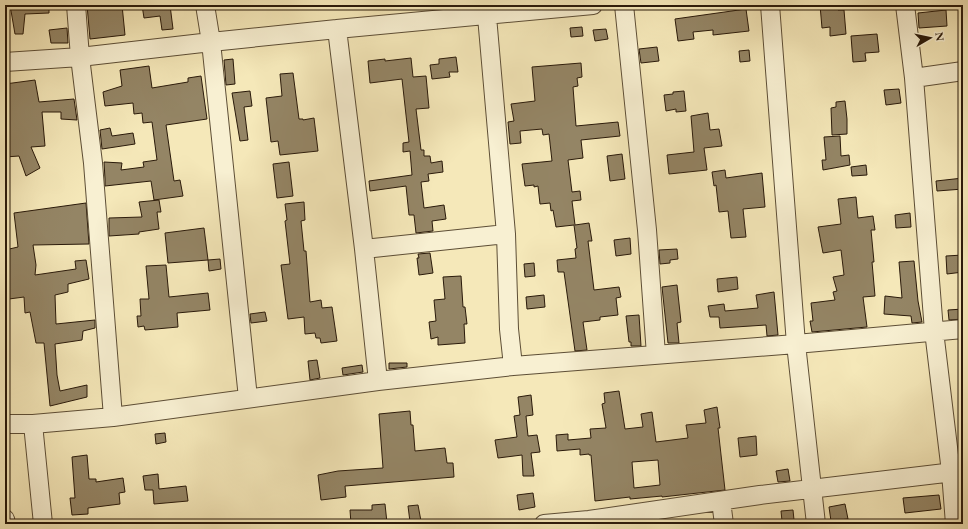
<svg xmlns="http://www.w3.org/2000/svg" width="968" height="529" font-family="'EB Garamond',serif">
<rect width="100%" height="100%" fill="#f5e8b9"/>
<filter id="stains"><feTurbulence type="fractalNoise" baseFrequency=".005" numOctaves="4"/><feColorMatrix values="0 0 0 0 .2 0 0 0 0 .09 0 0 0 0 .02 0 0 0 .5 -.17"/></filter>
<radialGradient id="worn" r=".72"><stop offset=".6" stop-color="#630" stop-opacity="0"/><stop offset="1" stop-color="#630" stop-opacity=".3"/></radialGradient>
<path fill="#948565" stroke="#2a1a0a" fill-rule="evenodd" d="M10 5H49V13L25 14 23 34H15Z
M87 5H122L125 35 90 39Z
M142 5H170L173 29 162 30 160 16 144 18Z
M820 5H837L838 10H844L846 34 830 36V27L822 28Z
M746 9 749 31 713 35V30L693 32 694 39 678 41 675 19Z
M946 10 947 26 919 28 918 13Z
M582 27 583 36 571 37 570 28Z
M67 28 68 43H51L49 30Z
M606 29 608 39 595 41 593 30Z
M877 34 879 52 865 53 866 61 853 62 851 36Z
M657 47 659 61 641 63 639 49Z
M749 50 750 61 740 62 739 51Z
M456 57 458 72H449L450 77 432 79 430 65 439 64V59Z
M411 58 413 77 426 76 429 108 416 109 421 150H424V156H430L431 163 442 161 443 172 428 174 429 181 421 182 424 208 444 205 446 219 432 221 433 231 416 233 414 215H409L406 186 370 191 369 181 412 175 410 151 403 152V143L409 142 402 79 370 83 368 61 385 59V61Z
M233 59 235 84 226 85 224 60Z
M581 63 582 77 577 78 578 86 573 87 576 126 618 122 620 136 581 140 583 158 568 160 572 192 580 191 581 200 572 201 575 225 589 223 592 241H588L594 290 619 287 621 297 616 298 618 315 600 317V320L583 322 587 350 575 351 564 272H558L557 260 576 258 575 249 577 248 574 225 556 227 553 210 551 211 550 203 540 204 538 186 534 187V185L525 186 522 164 552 161 549 134 543 135 542 129 520 131 521 143 510 144 508 122 514 121 511 104 535 101 532 67Z
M149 66 152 88 188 82V78L201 76 207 119 166 125 174 181 180 180 183 196 154 200 151 181 105 186V179L104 162 122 163 121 170 144 167 143 162 157 160 152 122 143 123 142 113 134 114 133 103 105 106 103 92 122 86 120 70Z
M293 73 299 119H303V120L314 118 318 151 280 155 278 141 271 142 266 98 282 96 280 74Z
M35 80 39 102 74 99 77 120 61 119V112H42L45 146 31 147 40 168 26 176 19 156 5 157V146H9L5 99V84Z
M899 89 901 103 886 105 884 90Z
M250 91 252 106 244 107 248 140 240 141 232 93Z
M684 91 686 111 676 112V109L666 111 664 95 673 94V92Z
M845 101 847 119V134L832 135 831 108 836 107V102Z
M708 113 710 130 719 129 722 146 704 148 707 170 669 174 667 155 694 152 691 116Z
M110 128 112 136 133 133 135 144 102 149 100 130Z
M840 136 841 156 849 155 850 165 823 170 822 160H826L824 137Z
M622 154 625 179 610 181 607 156Z
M289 162 293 196 277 198 273 164Z
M866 165 867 175 852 176 851 167Z
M725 170 726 178 762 173 765 207 743 209 746 237 731 238 728 211 719 212 716 185 714 186 712 172Z
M963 178V189L937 191 936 181Z
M856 197 858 218 873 216 875 230H871L874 262H872L875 296 863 297 867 327 812 332 810 321H813L811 303 835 300 833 292 837 291 833 277 844 275 841 250 823 253 818 227 841 224 838 199Z
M159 200 161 212H157L159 229 139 232V234L109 236V218L142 217 139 202Z
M304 202 305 220 301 221 304 251H306L310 302 321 300 322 308 332 307 337 341 321 343 320 338H316L315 333 305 334 304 317 288 319 281 265 290 264 285 221 287 220 285 204Z
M86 203 89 244 33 245 36 265 35 275 76 269 75 261 86 260 89 279 68 284V292L55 295 56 324 95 320V328L83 331 82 340 55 344 57 375 60 391 87 385V397L50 406 44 343H36L30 312 25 313 24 297 9 299V297H5V250L18 247 14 213Z
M910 213 911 227 896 228 895 215Z
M204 228 208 260 168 263 165 233Z
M630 238 631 254 616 256 614 240Z
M677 249 678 259 670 260V263L660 264 659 250Z
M430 253 433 273 419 275 417 258H419L418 254Z
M963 255V272L947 274 946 256Z
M220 259 221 269 209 271 208 260Z
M914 261 918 301 922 322 912 323 911 316 884 314 885 296 902 298 899 262Z
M534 263 535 276 525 277 524 264Z
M166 265 169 297 208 293 210 310 177 313 178 327 145 330 144 326 138 327 137 316H141L140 299H149L146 266Z
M461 276 463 307H465L467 324H464L465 343 438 345V337L431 339 429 322 436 321 434 300 445 299 443 277Z
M737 277 738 289 718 292 717 279Z
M677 285 681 322 677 323 679 343H668L662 287Z
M774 292 778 335 767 336 766 325 720 328 719 317H710L708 306 724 304 725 311 758 308 756 295Z
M544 295 545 307 527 309 526 297Z
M963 309V319L949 320 948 310Z
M265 312 267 321 251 323 250 314Z
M639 315 641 346H631V342H629L626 316Z
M317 360 320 378 310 380 308 361Z
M389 363H407V367L389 369Z
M362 365 363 372 343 375 342 368Z
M619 391 625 429 643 427 641 414 652 412 656 442 688 438 686 425 706 423 704 410 717 407 720 428H718L725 490 662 497V496L630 499V497L595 501 591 455H589V454L580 455V449L557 451 556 435 568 434V440L591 438 590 429 606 428 602 404 605 403 604 393ZM658 460 660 485 634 488 632 462Z
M531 395 533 415 526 416 528 436 537 435 540 452 531 453 534 476H523L522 455 498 458 495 440 517 437 514 416 520 415 518 397Z
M410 411 411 425H413L415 451 445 448 447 463H453L454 477 345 486 346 497 321 500 318 475 338 471 383 468 379 414Z
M165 433 166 442 156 444 155 434Z
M756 436 757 455 740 457 738 438Z
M87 455 89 479H96V482L123 478 125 492 119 493 120 504 88 508V514L72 515 70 498H75L72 457Z
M788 469 790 481 778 482 776 471Z
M158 474 159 489 186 486 188 501 154 504 153 490H145L143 476Z
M533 493 535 507 519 510 517 495Z
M939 495 941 509 905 513 903 498Z
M385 504 387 523 351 524 350 510H372V505Z
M845 504 848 519 831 521 829 507Z
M418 505 421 521 410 522 408 506Z
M793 510 794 520 782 521 781 511Z"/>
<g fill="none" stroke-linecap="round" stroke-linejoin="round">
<defs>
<path id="minor" d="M76 5 80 57 93 163 113 417
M205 5 211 42 248 398
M486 5 506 234 509 329 513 366
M624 5 647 230 656 355
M770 5 796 344 816 524
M905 5 914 78 934 331 951 472 955 524
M337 29 364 249 378 381
M5 62 80 57 211 42 337 29 593 5
M914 78 963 71
M364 249 506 234
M5 424H33L113 417 378 381 513 366 796 344 963 329
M33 424 43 524
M721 501 724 524
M5 519 6 524
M544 524 589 520 760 495 962 471"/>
</defs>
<use href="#minor" stroke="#5d4e36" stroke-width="20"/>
<use href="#minor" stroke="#f8f0d2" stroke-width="18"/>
</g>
<rect width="968" height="529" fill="none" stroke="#f5e8b9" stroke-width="20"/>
<rect x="6" y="6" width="956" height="517" fill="none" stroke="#2a1a0a" stroke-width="2"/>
<rect x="10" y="10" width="948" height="509" fill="none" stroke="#2a1a0a"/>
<g transform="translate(930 38) rotate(81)" stroke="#f8f0d2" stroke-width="3" paint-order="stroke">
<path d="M0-3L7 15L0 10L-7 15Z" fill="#2a1a0a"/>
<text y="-6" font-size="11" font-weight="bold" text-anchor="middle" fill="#2a1a0a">N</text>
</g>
<rect width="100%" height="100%" filter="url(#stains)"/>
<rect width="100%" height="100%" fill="url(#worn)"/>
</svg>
